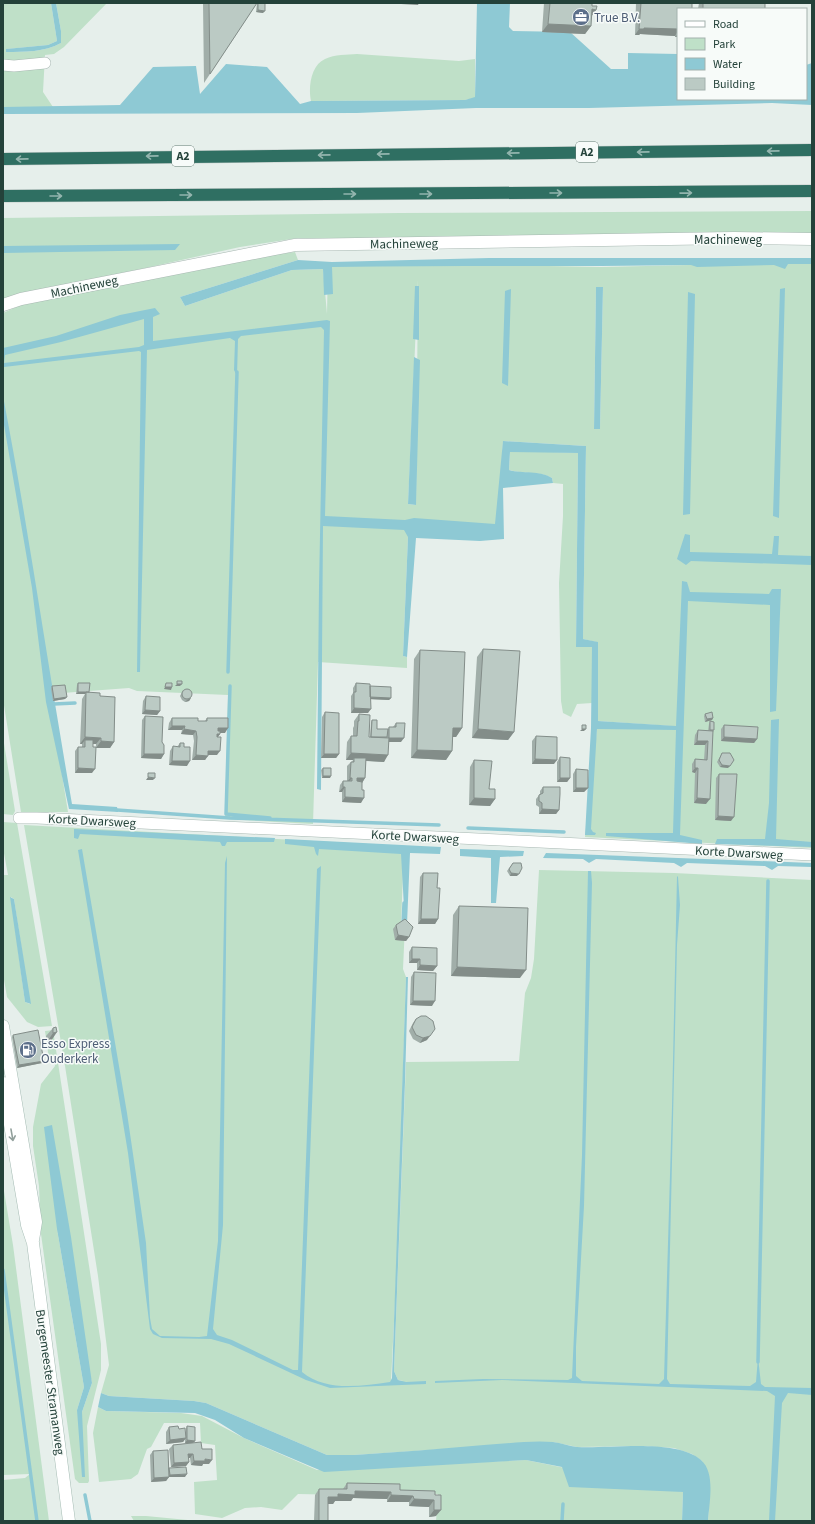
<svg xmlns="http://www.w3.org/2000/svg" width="815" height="1524" font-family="'Source Sans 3',sans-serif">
<rect width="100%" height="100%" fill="#e6efeb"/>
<path fill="#bfe0c8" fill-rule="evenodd" d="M3 3H51L57 41 48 45 7 49 6 52C24 52 45 52 61 43V31L56 3H107L64 47 54 54 45 55 43 92 53 107H3Z
M357 54 459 61 475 59V98L465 100 311 101C308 87 311 65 325 59 335 54 347 55 357 54Z
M812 211V234L348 240 298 238 240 247 141 269 31 291 3 299V218L400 213Z
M295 252 298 260 180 297 185 306 292 270 323 269 327 314 328 262 601 267 691 265 692 258H812V848L585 837 597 729 671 726 598 721 596 642 583 639 586 446 503 441 502 463 496 524 408 537 403 656 407 657V668L318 662 313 824 225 819 228 695 137 691 129 688 49 694 68 812H21L3 699V313L21 305 242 259ZM418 280 416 504V505L408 504ZM596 287H603L600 429 594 428Z
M527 451 578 453 576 646 592 647V703L577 704 571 717 563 713 561 701 559 583 563 516V484L553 483 552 478C540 471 523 474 509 470L510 452Z
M3 737 15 811 13 815 3 814Z
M3 822 17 823 52 1026 38 1027 27 1022 7 997 3 974V875H8L3 848ZM11 897 14 899 30 1004 25 1002Z
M24 825 404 846 401 925H405L403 969 406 977 397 1260 391 1382 403 1381 398 1380 394 1371 406 1062 519 1061 525 993 531 978 534 959 539 870 674 873 812 880V1521H708L710 1484 702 1461 692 1454 674 1448 643 1446 577 1447 553 1442 354 1455H327L206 1403 194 1401 109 1396 101 1393 109 1365 98 1276 65 1066Z
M53 1030 101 1344V1370L87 1426 89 1481 88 1483H79L75 1479 41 1234 39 1186 33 1146V1127L41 1084 55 1066 54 1058 49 1059 45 1031ZM57 1229 92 1383 82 1412 77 1410 84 1387Z
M3 1185 13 1245 49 1521H3V1480L25 1478 30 1474 3 1475Z
M98 1407 106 1411 181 1413 202 1416 244 1438 317 1470 526 1460 683 1492 682 1521H436L438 1494 348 1490V1495L298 1494 282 1510 261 1507 245 1508 222 1518 195 1514 194 1482 217 1480 215 1445 201 1443 200 1423H164L151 1447 147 1449 138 1474 131 1479 99 1482 93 1433Z
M131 1516H146L198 1521H134Z"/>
<path fill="#8ec9d4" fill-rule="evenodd" d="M51 3H56L61 31V43C45 52 24 52 6 52V49L48 45 57 41Z
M477 3H510L509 27 513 31 570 32 611 69H628V53L678 54V99H806V65L812 63V105L772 103 589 108H476L357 113 3 114V107L120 105 153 67 196 66 200 94 226 64 267 67 300 104 311 101 465 100 475 97Z
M180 244 175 250 3 253V246Z
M489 258H812V264H788L785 269 774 265 697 267 691 265C571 267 452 265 332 267L333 294 324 295 323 269 292 270 185 306 180 297 298 260 332 262Z
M415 286H419V340L413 339Z
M596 287H603L600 429H594Z
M785 288 779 518 773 516 780 289Z
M511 289 508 386 502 383 505 291Z
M688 292 695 294 690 514 683 515Z
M155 308 160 314 153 317V341L327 320 330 321 325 516 405 520 414 518 495 524 503 441 586 446 583 639 598 642V721L676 726 682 581 687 582 690 592 769 594 772 589H781L776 711 770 712V605L688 601 680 835 702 840V844L606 836V833H673L676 730 597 729 591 829 593 832 596 833 595 835H585L591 728 592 647H576L578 453 510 452 509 470C523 474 540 470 552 478L553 483 503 488 504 539 480 541 416 538 407 657 403 656 408 537 404 530 323 526 321 790 317 789 319 587 324 330 321 327 241 336 238 339 237 376 234 370 235 341 230 338 147 350 140 672H137L141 352 139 351 4 367 3 388V348L56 336 120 315ZM144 319V345L139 347 4 363 5 355 61 342Z
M414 357 420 360 416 505 408 504Z
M3 396C29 531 48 668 72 804L117 807 118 812 69 809 46 702 32 588 3 419Z
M685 534 690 535V552L772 554 774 536H779L778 555 812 556V565L691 561 686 565 677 559Z
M779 719 776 839 812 842V847L715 844 717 839H765L769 803 771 720Z
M74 829 275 838 274 842H227L225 846H222L220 842 80 834 78 839 74 838Z
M285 839 441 847 440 854 410 853 407 924 405 925 401 854 319 849 318 856 316 854 314 847 285 844Z
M82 849 127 1113 146 1243 150 1318 152 1329 160 1336 199 1337 207 1336 218 1241 225 863 227 856 223 1225 213 1329 217 1335 232 1340 293 1370H298L317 869 321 866 302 1372C326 1392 361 1386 390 1382L392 1378 406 977H408L405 1082 394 1371 398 1380 406 1382 426 1381V1384L330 1388 306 1380 229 1344 211 1339 162 1338 153 1334 150 1329 128 1153 78 850Z
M460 849 524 851 523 856 500 857 496 903H491V858L460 856Z
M546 853 812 863V867L778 866 772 870 765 866 687 863 681 867 674 863 596 859 589 863 583 859 543 858Z
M588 871H591L592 883 584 1206 576 1347V1376L582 1381 659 1384 664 1379 672 1107 677 876 678 877 680 905 677 945 667 1379 670 1384 750 1386 756 1382 758 1357 761 1384 765 1387 812 1388V1395L788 1393 782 1403 775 1521H769L775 1396 767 1391 502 1380 435 1383V1381L483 1379 568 1380 572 1378 582 1155Z
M10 897 14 899 31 1004 25 1002Z
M52 1125 71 1237 92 1383 82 1412 85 1477H82L77 1410 84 1387 57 1229 44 1127Z
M101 1393 109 1396 194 1401 206 1403 327 1455H354C397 1452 441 1449 484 1445 506 1444 531 1440 553 1442 561 1443 569 1446 577 1447 610 1449 676 1438 701 1460 716 1473 709 1503 708 1521H682L683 1492 569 1487 562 1467 526 1460 324 1472 244 1438 215 1420 195 1413 106 1411 98 1407Z"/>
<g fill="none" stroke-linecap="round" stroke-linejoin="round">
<path stroke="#8ec9d4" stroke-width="3.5" d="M228 672 237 372
M230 686 226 814 270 818
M54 704 75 703
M117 810 230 818 439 825
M468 828 564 832
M403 925 404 903
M3 1270 37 1521
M758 1362 768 881
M85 1495 90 1521
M562 1521 563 1504"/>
<defs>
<path id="minor" d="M3 65 14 66 45 63
M19 818H37L812 855"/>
<path id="tertiary" d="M3 305 21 299 295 245 734 238 812 239"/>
<path id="secondary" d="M3 1026 36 1222 33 1240
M3 1083 27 1225 33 1243 69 1521"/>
<path id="motorway" d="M3 159 812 150
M3 196 812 191"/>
</defs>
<use href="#minor" stroke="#a8b8b2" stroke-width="12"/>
<use href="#tertiary" stroke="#a8b8b2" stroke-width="13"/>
<use href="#secondary" stroke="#a4bbb3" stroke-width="13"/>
<use href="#motorway" stroke="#c2cac8" stroke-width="13"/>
<use href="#minor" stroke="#fff" stroke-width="11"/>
<use href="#tertiary" stroke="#fff" stroke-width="12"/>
<use href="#secondary" stroke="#fff" stroke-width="12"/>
<use href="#motorway" stroke="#2f6f62" stroke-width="12"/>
</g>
<path fill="#a1aea9" d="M203 3H257L204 83Z
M257 3H265L263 13 256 12Z
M544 3H592V6L596 10 591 17V26L585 34 542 32Z
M636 3H692L678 9V37H675V36L640 34 639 35H635Z
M699 3H765V9H698Z
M483 649 514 732 508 740 472 738 477 657Z
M420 650 462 728 456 737H453L452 751 446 760 411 758 414 659Z
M78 683 89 692 100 696 114 742 110 748H96V744H93L92 773H75V751L78 747H82V744H80L82 699 85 694H76L77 685Z
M356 683 370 686 391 698 389 700 370 699 368 713H351V696L353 693V688Z
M52 686 67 697 65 699 53 701 51 689Z
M183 690 191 698 189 701 185 702 182 700 180 696Z
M146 696 160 711 157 715 142 714 143 701Z
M325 712 339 754 336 758H321L322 717Z
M359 714 369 737H370L371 722 372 720 377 729H388L389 727H393L396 723 401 742H389L384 762 366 761 365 778 362 783 361 803 342 802V792H339L340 785 343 781H347V766L351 762H352L353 760H346L347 742 351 736H353V728L354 726V721Z
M705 714 713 718 712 720 705 722 704 716Z
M145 716 162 742 164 754 161 759 141 758 142 720Z
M172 718 198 721H205L207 718 225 733H220V734L218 737 217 755H208L205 760H192L194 741 193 735 181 734 182 730H168L169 723Z
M710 721 714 730 713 732 706 804 694 803 695 773 692 772V764L695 759 704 760 705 745H694L695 735 698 730 708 731 709 724Z
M724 725 757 739 754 743 721 741V729Z
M536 736 554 764H532V741Z
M180 743 184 747 187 766 169 765 170 751 173 746 177 747Z
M722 753 728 768 720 767 717 762Z
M560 757 570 778 567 782H557V762Z
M474 760 495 799 490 806 469 805 470 767Z
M323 768 330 778H322L321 770Z
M576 769 588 788 584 792H573V774Z
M719 774 731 821 715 820 716 778Z
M543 787 559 810 556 814H539V807L536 805V799L540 794V791Z
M513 863 517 876H510L507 871Z
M423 873 437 888 438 919 435 924H418L420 877Z
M459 906 520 978 451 976 453 915Z
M396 925 409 937 406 941 395 940 393 929Z
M412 947 437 966 433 971 417 970V963H409V952Z
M414 972 432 1006 410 1005 411 977Z
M416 1019 427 1040 420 1043 413 1039 409 1031 413 1023Z
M56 1027 51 1041 47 1042 46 1036 53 1028Z
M13 1035 44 1061 42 1063 17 1068 12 1037Z
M187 1426 195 1441 193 1443 202 1449 209 1464H203L202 1466 191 1465 190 1458H188L189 1462 186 1466 171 1467 169 1449 173 1445 191 1443H185V1439L183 1442 166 1444V1432L169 1427 179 1429 186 1434V1428Z
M153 1451 169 1468 185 1477H169L166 1481 151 1482 150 1455Z
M347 1483 400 1490 435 1491 436 1516 429 1517V1507L409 1506V1502H387V1499L353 1498 351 1501H335L333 1504H328V1521H314L315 1495 319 1489H343Z"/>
<path fill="#838d89" d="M306 3H319L318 4H306Z
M384 3H419L418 5Z
M592 9 596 10 590 18Z
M258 10 265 11 263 13 256 12Z
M548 24 591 26 585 34 542 32Z
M644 28 678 29V31L675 36 640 34 639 35H635L639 29Z
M678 34V37H675Z
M177 684H182L180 686H175Z
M165 687H172L171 690 164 689Z
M78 692H89H86L85 694H76Z
M67 697 65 699 53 701 54 699Z
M369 697 391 698 389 700 368 699Z
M191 698 189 701 185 702 187 700Z
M354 708 371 709 368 713H351Z
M145 710 160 711 157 715 142 714Z
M713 718 712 720 705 722 707 719Z
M172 726H185L182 730H168Z
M218 728H228L225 733H215Z
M453 728H462L456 737H447Z
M184 729 196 731 193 735 181 734Z
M478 729 514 732 508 740 472 738Z
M582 729H586L584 731H580Z
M217 734H220L217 738Z
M85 737 101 738 96 744H85V740L82 744H80Z
M724 737 757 739 754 743 721 741Z
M389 738H404L401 742H386Z
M101 741 114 742 110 748H96Z
M697 741H708L705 745H694Z
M417 750 452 751 446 760 411 758Z
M208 751H220L217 755H205Z
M351 753 388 755 384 762 354 760V758L353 760H346Z
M144 754H164L161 759 141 758Z
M324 754H339L336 758H321Z
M196 755 208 756 205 760H192Z
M535 759 557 760 554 764H532Z
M172 761H190L187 766 169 765Z
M722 765 730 766 728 768 720 767Z
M78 768 95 769 92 773H75Z
M695 768H698L695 773 692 772Z
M323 776H331L330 778H322Z
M148 777 155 778 153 780H146Z
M350 778H352L349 782H347Z
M357 778H365L362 783 354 782Z
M560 778H570L567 782H557Z
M343 787H345L342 792H339Z
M576 788H588L584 792H573Z
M345 797 364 798 361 803 342 802Z
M474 798 495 799 490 806 469 805Z
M697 798 710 799 706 804 694 803Z
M542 809 559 810 556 814H539Z
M718 816 734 817 731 821 715 820Z
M511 873 519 874 517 876H510Z
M421 919H438L435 924H418Z
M398 935 409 937 406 941 395 940Z
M412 959H420L417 963H409Z
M420 965 437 966 433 971 417 970Z
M457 967 526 970 520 978 451 976Z
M413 1001H435L432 1006 410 1005Z
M57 1032 51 1041 47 1042 53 1033Z
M430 1036 427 1040 420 1043 423 1038Z
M44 1061 42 1063 17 1068 19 1065Z
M186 1438 183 1442 166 1444 170 1440Z
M187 1440 195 1441 193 1443H185Z
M188 1454H193L190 1458H185Z
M205 1459 212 1460 209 1464H203L202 1466 191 1465 194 1461Z
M189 1462 186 1466 171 1467 174 1463Z
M187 1474 185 1477H169L166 1481 151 1482 154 1478 170 1475Z
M355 1491 391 1492 387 1499 353 1498 351 1501H335L333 1504H324L328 1497 338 1494Z
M391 1495 413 1496 409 1502H387Z
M414 1499 434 1500 429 1507 409 1506Z
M434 1510H441L436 1516 429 1517Z"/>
<path fill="#bbcac4" stroke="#838d89" d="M209 3H257L210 74Z
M258 3H265V11L258 10Z
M550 3H592V6H597L596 10 592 9 591 26 548 24Z
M641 3H692V9H678V29L644 28V29H639Z
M703 3H765V9H703Z
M483 649 520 651 514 732 478 729Z
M420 650 465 652 462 728H453L452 751 417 750Z
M177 681H182V684H177Z
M78 683H90L89 692H78Z
M166 683H172V687H165Z
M356 683 370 684 371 709 354 708V692H356Z
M65 685 67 697 54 699 52 686Z
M370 686 391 687V698L370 697Z
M182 694a5 5 0 1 1 10 0a5 5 0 1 1-10 0Z
M86 692 100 693V696L115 697 114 742 101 741V738L85 737Z
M146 696 160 697V711L145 710Z
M325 712 339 713V754H324Z
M712 712 713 718 707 719 705 714Z
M359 714 370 715 369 737 389 738 388 755 351 753V736H357L358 721H359Z
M145 716 163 717 162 742 164 745V754H144Z
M172 718H198V721H207V718H228V728H218V731H220V734H217V737H221L220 751H208V756L196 755 197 737 196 731 184 729 185 726H172Z
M372 720H377V729H388L387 737H371Z
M710 721 714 722V730H710Z
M396 723H405L404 738H389V727H396Z
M582 725H586V729H582Z
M724 725 758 727 757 739 724 737Z
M698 730 713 731 710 799 697 798 698 768H695V759L707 760 708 741H697Z
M536 736 557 737V760L535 759Z
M85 740H93V747H96L95 769 78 768V747H85Z
M180 743H184V747H190V761H172L173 746 180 747Z
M722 753H730L734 760 730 766 722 765 719 760Z
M560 757 570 758V778H560Z
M354 758H366L365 778H357V781L362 782V790H364V798L345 797V787H343V781H352V778H350L351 762H354Z
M474 760 492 761 489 789H495V799L474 798Z
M323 768H331V776H323Z
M576 769 588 770V788H576Z
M148 773H155V778L148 777Z
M719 774H737L734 817 718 816Z
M543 787H560V794L559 810 542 809V803L539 801V795L543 793Z
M513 863H521L522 868 519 874 511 873 509 869Z
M423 873H438L437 888H440L438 919H421Z
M459 906 528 908 526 970 457 967Z
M405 919 413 927 409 937 398 935 396 925Z
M412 947 437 948V966L420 965V959H412Z
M414 972 436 973 435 1001H413Z
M421 1016H426L433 1021 435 1029 430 1036 423 1038 416 1035 412 1027 416 1019Z
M56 1027 57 1032 53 1033V1028Z
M38 1030 44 1061 19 1065 13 1035Z
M178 1426 179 1429 185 1428 186 1438 170 1440 169 1427Z
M187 1426 195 1427V1441L187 1440Z
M201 1442 202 1449H212V1460L205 1459V1461H194L193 1454H188L189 1462 174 1463 173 1445Z
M168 1450 169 1477 154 1478 153 1451Z
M186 1467 187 1474 170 1475 169 1468Z
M347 1483 400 1484V1490L435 1491V1495H441V1510H434V1500L414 1499 413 1496 391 1495V1492L355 1491V1495L338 1494V1497H328V1521H319V1489H347Z"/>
<defs><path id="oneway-shaft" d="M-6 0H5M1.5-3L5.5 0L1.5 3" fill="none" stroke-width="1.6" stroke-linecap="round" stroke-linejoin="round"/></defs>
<g stroke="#93b5ae">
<use href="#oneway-shaft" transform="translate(773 151) rotate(179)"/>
<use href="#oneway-shaft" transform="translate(643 152) rotate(179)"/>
<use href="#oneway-shaft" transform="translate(513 153) rotate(179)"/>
<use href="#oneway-shaft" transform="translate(383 154) rotate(179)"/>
<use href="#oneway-shaft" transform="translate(324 155) rotate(179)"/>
<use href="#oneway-shaft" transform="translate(152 156) rotate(179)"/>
<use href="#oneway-shaft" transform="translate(22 159) rotate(179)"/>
<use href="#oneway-shaft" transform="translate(556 193)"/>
<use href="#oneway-shaft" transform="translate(686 193) rotate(-1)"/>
<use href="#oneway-shaft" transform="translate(350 194)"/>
<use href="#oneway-shaft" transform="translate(426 194)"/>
<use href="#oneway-shaft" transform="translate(186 195)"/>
<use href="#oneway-shaft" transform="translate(56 196)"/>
</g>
<use stroke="#92a09c" href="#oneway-shaft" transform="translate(12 1135) rotate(80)"/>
<defs>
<symbol id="office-disc" viewBox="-11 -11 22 22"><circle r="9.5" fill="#5c6f8a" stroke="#f7fbf9"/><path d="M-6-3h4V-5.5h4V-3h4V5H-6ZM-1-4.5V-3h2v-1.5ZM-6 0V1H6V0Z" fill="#fff"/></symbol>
<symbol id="fuel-disc" viewBox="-11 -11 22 22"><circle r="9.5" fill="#5c6f8a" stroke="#f7fbf9"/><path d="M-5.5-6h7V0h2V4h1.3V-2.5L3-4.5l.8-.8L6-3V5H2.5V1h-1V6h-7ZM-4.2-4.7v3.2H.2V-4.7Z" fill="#fff"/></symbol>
</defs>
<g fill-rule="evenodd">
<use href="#office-disc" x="571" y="7" width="20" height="20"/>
<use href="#fuel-disc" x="18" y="1040" width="20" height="20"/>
</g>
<g text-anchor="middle" stroke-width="3" stroke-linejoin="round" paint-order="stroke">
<g fill="#f7fbf9" stroke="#637a73" stroke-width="1">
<rect x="576" y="142" width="22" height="20" rx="3"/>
<rect x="172" y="146" width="22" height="20" rx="3"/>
</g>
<g font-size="12" font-weight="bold" fill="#24423a">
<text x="587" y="156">A2</text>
<text x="183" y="160">A2</text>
</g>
<g font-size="13" fill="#4e5e75" stroke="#f7fbf9" text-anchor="start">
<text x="594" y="22">True B.V.</text>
<text x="41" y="1048">Esso Express<tspan x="41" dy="15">Ouderkerk</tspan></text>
</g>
<g font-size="13" fill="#24423a" stroke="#f7fbf9">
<text x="728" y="244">Machineweg</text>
<text transform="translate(404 243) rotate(-1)" y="5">Machineweg</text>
<text transform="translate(84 286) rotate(-12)" y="5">Machineweg</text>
<text transform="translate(92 820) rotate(3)" y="5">Korte Dwarsweg</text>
<text transform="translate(415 836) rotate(3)" y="5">Korte Dwarsweg</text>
<text transform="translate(739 852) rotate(3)" y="5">Korte Dwarsweg</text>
<text transform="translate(51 1382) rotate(82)" y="5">Burgemeester Stramanweg</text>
</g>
</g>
<rect width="815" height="1524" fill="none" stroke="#24423a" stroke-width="8"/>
<rect x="677" y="8" width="130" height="92" fill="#f7fbf9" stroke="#a3b1ad"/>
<rect x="685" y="21" width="20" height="6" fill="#ffffff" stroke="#a3b1ad"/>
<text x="713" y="28" font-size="12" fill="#24423a">Road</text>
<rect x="685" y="38" width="20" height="12" fill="#bfe0c8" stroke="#a3b1ad"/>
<text x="713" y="48" font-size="12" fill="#24423a">Park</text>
<rect x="685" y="58" width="20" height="12" fill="#8ec9d4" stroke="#a3b1ad"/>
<text x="713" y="68" font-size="12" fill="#24423a">Water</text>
<rect x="685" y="78" width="20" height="12" fill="#bbcac4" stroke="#a3b1ad"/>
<text x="713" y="88" font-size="12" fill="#24423a">Building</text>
</svg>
